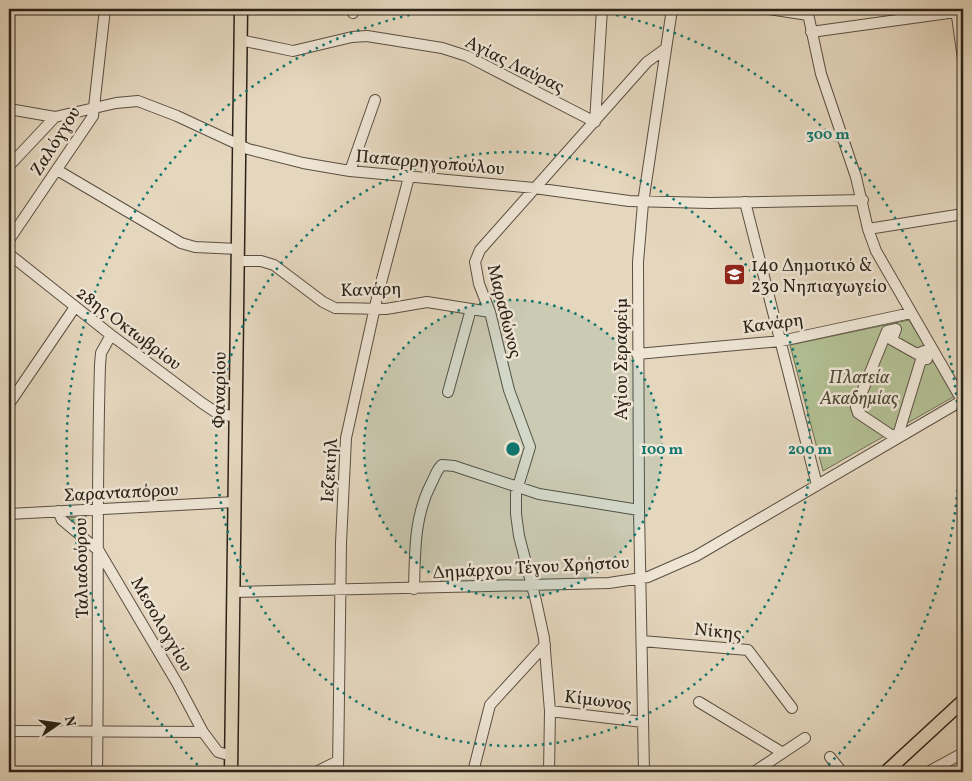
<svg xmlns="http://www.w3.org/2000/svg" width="972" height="781" font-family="Vollkorn,serif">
<rect width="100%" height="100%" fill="#e5d7be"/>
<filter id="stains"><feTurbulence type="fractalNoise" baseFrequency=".004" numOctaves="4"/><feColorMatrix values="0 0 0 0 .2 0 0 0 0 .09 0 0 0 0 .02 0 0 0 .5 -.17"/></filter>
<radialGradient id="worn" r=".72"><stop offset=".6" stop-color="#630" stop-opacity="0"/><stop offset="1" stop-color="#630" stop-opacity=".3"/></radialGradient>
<path fill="#b2bf93" stroke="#6e7056" d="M909 320 955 396 823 471 790 345Z
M86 516V533L66 518Z"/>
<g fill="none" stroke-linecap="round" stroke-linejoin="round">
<defs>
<path id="minor" d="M769 9 808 15
M807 9 821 74 856 177 868 229 876 251 963 402
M956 9 963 59
M353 13 355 9
M811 32 963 11
M240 40 293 51 352 37 367 36 442 48 467 56 595 122 602 9
M9 109 55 117 116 103 138 101 177 116 248 149 303 163 350 171 534 188 629 201 710 203 863 200
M9 166 55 117
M57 170 181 243 195 247 238 249
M350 171 375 100
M745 202 817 485
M868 229 963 214
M9 240 93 116 105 9
M9 254 111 335 202 403 217 413 236 417
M238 261H261L274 265 323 302 335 308 386 309 427 302 490 312
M896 329 892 340 917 354 924 351 927 359 921 360 899 432 894 437 858 413 856 407 887 331Z
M637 354 781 341 911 313
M448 392 471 309
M9 404 75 307
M58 511 62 520 99 551 177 683 203 732 218 752 232 756
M9 514 235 502
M414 589C415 551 414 516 432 482 435 476 437 469 442 465L454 466 539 494 639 510
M234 592 609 583 648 577 696 556 963 400
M642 641 748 650 792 708
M699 702 783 753
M550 711 643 722
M9 731 203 732
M830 757 842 772
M97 772C99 636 96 500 100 365L101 353 111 335
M316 772 338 761
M338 772 341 543 346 438 377 298 409 177
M473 772 490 705 545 645
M549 772 550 711 544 638 536 601 519 536 516 514V493L530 447 509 390 490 312 479 284 475 262 480 250 647 62 665 49
M644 772 639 510 638 262 643 203 672 9
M754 772 805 738
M928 772 963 753"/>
<path id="major" d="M231 772 241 9
M886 772 963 701"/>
</defs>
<use href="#minor" stroke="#5a4f42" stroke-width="12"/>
<use href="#major" stroke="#2b2218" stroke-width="15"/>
<use href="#minor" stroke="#eee5d5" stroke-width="10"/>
<use href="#major" stroke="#e5d7be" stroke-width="12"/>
</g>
<circle cx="513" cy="449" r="149" fill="#0f766e" fill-opacity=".12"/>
<g fill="none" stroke="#0f766e" stroke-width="2.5" stroke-dasharray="2.5 5">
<circle cx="513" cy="449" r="149"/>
<circle cx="513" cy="449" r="297"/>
<path d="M203 770A446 446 0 0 1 439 9M587 9A446 446 0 0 1 823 770"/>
</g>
<defs>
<symbol id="school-square" viewBox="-11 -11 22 22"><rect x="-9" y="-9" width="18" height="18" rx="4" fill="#8f2418" stroke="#eee5d5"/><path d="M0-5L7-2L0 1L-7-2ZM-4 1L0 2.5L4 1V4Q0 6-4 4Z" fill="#fff"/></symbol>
</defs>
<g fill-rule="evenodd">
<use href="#school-square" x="722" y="262" width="25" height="25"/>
</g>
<g text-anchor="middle" stroke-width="5" stroke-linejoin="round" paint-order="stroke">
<g font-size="18" fill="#2b2218" stroke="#eee5d5">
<text transform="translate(515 64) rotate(26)" y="6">Αγίας Λαύρας</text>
<text transform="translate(55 141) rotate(-58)" y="6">Ζαλόγγου</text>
<text transform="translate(430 162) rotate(5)" y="6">Παπαρρηγοπούλου</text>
<text transform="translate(371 289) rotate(-2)" y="6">Κανάρη</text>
<text transform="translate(505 311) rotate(76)" y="6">Μαραθώνος</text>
<text transform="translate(773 323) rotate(-8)" y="6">Κανάρη</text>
<text transform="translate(129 328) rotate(37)" y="6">28ης Οκτωβρίου</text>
<text transform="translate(621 359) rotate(-90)" y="6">Αγίου Σεραφείμ</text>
<text transform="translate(219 390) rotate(-89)" y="6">Φαναρίου</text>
<text transform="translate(329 470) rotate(-86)" y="6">Ιεζεκιήλ</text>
<text transform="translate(121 492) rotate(-3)" y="6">Σαρανταπόρου</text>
<text transform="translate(531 567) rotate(-3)" y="6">Δημάρχου Τέγου Χρήστου</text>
<text transform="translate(81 568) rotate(-91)" y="6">Ταλιαδούρου</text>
<text transform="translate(162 624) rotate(60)" y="6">Μεσολογγίου</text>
<text transform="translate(718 631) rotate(6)" y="6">Νίκης</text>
<text transform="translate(598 700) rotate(7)" y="6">Κίμωνος</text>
</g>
<g font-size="18" fill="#2b2218" stroke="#eee5d5" text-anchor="start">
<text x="751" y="271">14ο Δημοτικό &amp;<tspan x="751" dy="21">23ο Νηπιαγωγείο</tspan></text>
</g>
<g font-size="18" font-style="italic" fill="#4d4937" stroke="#eee5d5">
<text x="859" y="383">Πλατεία<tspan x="859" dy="21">Ακαδημίας</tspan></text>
</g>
</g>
<circle cx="513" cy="449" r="8" fill="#0f766e" stroke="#eee5d5" stroke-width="2.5"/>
<g font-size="15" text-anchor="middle" font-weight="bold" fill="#0f766e" stroke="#eee5d5" stroke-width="5" stroke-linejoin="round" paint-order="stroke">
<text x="828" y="139">300 m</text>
<text x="662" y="454">100 m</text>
<text x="810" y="454">200 m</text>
</g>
<rect width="972" height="781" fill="none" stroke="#e5d7be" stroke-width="30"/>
<rect x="10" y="10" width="952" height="761" fill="none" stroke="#2b2218" stroke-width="2.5"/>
<rect x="15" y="15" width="942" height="751" fill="none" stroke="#2b2218"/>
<g transform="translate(58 724) rotate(77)" stroke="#eee5d5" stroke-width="4" paint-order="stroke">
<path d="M0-4L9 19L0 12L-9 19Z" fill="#2b2218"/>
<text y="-8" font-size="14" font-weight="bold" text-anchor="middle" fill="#2b2218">N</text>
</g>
<rect width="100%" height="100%" filter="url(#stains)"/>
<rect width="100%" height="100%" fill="url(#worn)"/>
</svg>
